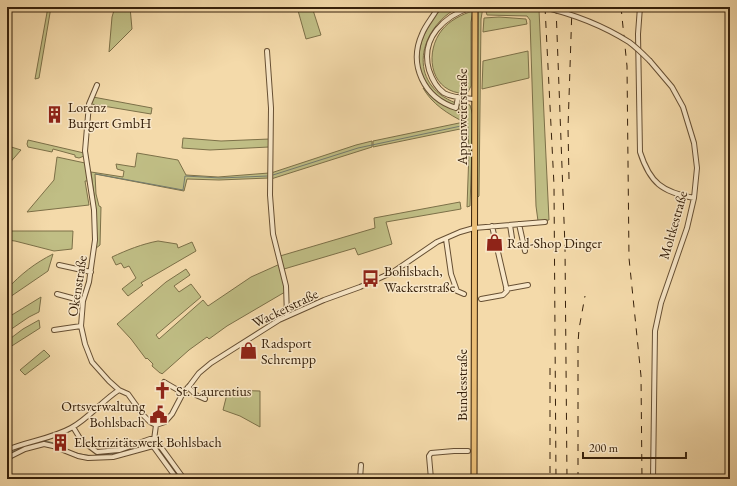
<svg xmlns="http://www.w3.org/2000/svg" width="737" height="486" font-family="'EB Garamond',serif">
<rect width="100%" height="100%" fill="#f4daaa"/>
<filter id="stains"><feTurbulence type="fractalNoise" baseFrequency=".005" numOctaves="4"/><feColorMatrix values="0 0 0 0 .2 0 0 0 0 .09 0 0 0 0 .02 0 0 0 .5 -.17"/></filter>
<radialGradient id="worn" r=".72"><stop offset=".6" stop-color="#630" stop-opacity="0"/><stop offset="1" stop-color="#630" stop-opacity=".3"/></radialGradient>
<path fill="#c0be85" stroke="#7c7048" d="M48 7H51L39 78 35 79Z
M115 7H130L132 29 109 52 112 17Z
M297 7H312L321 35 306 39Z
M444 7H459C418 28 406 84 456 103L455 105 453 106C420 91 410 60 427 29 431 20 437 13 444 7Z
M483 7 481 19 479 196 477 198 478 8Z
M488 7H523L539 10 549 220 538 221 536 206 530 20 527 16 487 15 485 8Z
M473 11 471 22V86L468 92 459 95V93C429 88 425 51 442 30 449 21 462 14 473 11Z
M499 17 526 19 527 24 483 32 484 18Z
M528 51 529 78 482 89 483 61Z
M423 88C427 90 429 94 433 96 447 107 463 107 465 128L373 147V141L464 122C448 114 432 104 423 88Z
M93 97 152 108 151 114 91 104Z
M461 102 470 105 473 116 470 206 467 207 469 151 468 128 465 116 459 108V104Z
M7 123 8 146 21 150 7 166Z
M183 138 221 141 270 139 269 147 210 150 182 148Z
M28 140 84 153V156L79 158 75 157V155L53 149 52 152 28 147 27 144Z
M372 141V147L271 179V173L356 145Z
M137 153 178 160 186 175 218 177 269 173V178L219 180 187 179 184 191 95 174 96 194 99 206 101 207 100 245 95 249 96 211 91 172 123 177 124 171 117 169 116 164 135 167Z
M57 157 85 163 88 181H85L89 205 27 212 54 180Z
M460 202 461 209 386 222 392 244 358 255 355 248 284 269 280 256 375 228 374 218Z
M7 231H73L72 249 54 251 15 241 7 240Z
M158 241 177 244 178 248 192 242 196 251 141 283 143 285 128 296 122 289 136 278 129 266 124 268 121 263 116 265 112 257C127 250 142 244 158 241Z
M53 254 48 271 7 299V289C21 274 35 263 53 254Z
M280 264 285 292 227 326 209 339 207 337 189 350 162 374 161 373H160L152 366 153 364 147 358 146 359 131 339 117 324 166 282 186 269 190 275 174 286 179 292 191 284 201 297 156 335 159 339 203 300 208 306 251 277Z
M41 297 39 312 29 317 7 332V318Z
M39 320 40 328 7 349V341L23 329Z
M44 350 50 356 25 375 20 370Z
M228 390 260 391V427L240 416 223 410Z"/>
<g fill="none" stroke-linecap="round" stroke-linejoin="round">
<path stroke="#757c6f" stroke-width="1" d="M96 174 183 190 185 176 220 178 268 176
M273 175 358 148 461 126
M73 452C102 462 124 449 151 442L155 445 181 479
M7 455C18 448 37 439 50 442 55 443 60 446 65 449
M720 479 730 476"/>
<defs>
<path id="minor" d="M438 7C434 16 426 24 422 34 408 65 424 98 456 108L458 97
M472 7C444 16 420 38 429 70 432 79 437 88 444 93 453 98 464 98 474 99
M640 7 638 34 640 152C650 183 662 192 694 198
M267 51 271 108 270 195 273 234 286 286 287 316
M650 61 672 87 683 107 694 143 697 168 694 198 687 228 661 303 655 331 653 479
M97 85 89 104 85 151 94 210 95 240 89 282 83 301 81 326 85 344 92 362 109 381 119 390 128 394 143 415 150 422 156 425
M519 224 525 251
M510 225 512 238
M446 239 451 274 457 291 464 294
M59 265 91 272
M506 289 528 285
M57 294 83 301
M481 299 503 295 507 291 492 226
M54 330 81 326
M164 382 183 393
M188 387 196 395 205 399
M156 425 165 422 172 414 183 393 190 385 199 373 211 363 279 320 324 300 360 287 393 272 437 242 460 232 474 228 545 222
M73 427 81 440 97 452 119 450 150 439H155
M155 439 184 479
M154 440 156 425
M153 446 177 479
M7 450C28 441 51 439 71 428 88 419 103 400 119 390
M7 458 25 449 44 444 53 446 78 456 88 458 113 457 153 446
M360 479 361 465
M431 479 429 456 431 453 454 451H468"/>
<path id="major" d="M474 479 475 7"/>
</defs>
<use href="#minor" stroke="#664f33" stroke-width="6"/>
<use href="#major" stroke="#37210b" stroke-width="7"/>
<use href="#minor" stroke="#f8e7c8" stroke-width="4"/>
<use href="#major" stroke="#eabd75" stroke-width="5"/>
<path stroke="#37210b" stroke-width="1" stroke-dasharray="7 7" stroke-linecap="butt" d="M545 7 554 185 556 479
M556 7 565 247 567 479
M621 7 627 66 629 258 641 376 642 479
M569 179 568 128 572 7
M550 368V479
M578 479V343L579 329 585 296"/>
<defs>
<path id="minor-bridge" d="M543 7C573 14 602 25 629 42 636 47 643 54 650 61"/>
</defs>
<use href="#minor-bridge" stroke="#664f33" stroke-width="6" stroke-linecap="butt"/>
<use href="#minor-bridge" stroke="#f8e7c8" stroke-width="4"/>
</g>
<defs>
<symbol id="building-bare" viewBox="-9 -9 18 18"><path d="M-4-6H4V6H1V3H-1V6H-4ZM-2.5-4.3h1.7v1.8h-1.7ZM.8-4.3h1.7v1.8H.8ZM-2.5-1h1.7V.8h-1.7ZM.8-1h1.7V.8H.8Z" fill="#8f2418" stroke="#f8e7c8" stroke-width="2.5" paint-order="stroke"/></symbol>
<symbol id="shop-bare" viewBox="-9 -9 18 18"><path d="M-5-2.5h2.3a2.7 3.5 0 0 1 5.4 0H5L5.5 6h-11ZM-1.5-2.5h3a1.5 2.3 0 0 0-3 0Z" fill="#8f2418" stroke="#f8e7c8" stroke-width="2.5" paint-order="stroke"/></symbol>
<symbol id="bus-bare" viewBox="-9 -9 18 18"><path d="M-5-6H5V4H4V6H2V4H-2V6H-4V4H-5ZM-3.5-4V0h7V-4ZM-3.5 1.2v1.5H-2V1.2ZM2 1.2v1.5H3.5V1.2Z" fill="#8f2418" stroke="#f8e7c8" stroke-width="2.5" paint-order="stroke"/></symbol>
<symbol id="church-bare" viewBox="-9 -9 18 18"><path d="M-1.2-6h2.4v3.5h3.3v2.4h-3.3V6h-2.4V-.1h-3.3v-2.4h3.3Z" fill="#8f2418" stroke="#f8e7c8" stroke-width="2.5" paint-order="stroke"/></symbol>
<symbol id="civic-bare" viewBox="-9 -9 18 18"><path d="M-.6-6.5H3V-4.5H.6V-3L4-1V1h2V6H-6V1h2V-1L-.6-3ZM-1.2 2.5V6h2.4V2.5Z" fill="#8f2418" stroke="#f8e7c8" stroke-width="2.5" paint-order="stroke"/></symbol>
</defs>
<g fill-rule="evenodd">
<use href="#building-bare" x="42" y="102" width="25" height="25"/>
<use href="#shop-bare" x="482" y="230" width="25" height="25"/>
<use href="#bus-bare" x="358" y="266" width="25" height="25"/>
<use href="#shop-bare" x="236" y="338" width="25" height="25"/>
<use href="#church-bare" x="150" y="378" width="25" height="25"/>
<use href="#civic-bare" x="146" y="402" width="25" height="25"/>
<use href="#building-bare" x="48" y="430" width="25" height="25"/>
</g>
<g text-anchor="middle" stroke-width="3" stroke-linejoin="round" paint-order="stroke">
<g font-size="14" fill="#37210b" stroke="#f8e7c8" text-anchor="start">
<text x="68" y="112">Lorenz<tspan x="68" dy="16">Burgert GmbH</tspan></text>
<text x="507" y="248">Rad-Shop Dinger</text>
<text x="384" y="276">Bohlsbach,<tspan x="384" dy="16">Wackerstraße</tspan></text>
<text x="261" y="348">Radsport<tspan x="261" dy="16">Schrempp</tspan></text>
<text x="176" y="396">St. Laurentius</text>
<text x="145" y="411" text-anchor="end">Ortsverwaltung<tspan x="145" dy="16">Bohlsbach</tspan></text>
<text x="74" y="447">Elektrizitätswerk Bohlsbach</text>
</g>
<g font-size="14" fill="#37210b" stroke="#f8e7c8">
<text transform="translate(462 117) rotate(-90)" y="5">Appenweierstraße</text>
<text transform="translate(673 225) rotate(-74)" y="5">Moltkestraße</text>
<text transform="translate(77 286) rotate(-81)" y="5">Okenstraße</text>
<text transform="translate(285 308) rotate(-26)" y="5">Wackerstraße</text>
<text transform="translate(462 385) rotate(-90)" y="5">Bundesstraße</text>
</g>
</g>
<rect width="737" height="486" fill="none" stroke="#f4daaa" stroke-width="24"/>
<rect x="8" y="8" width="721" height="470" fill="none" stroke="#37210b" stroke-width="2"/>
<rect x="12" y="12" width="713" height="462" fill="none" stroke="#37210b"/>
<path d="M583 452v6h103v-6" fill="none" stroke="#37210b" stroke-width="2"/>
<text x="589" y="452" font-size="12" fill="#37210b" stroke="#f8e7c8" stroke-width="3" paint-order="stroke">200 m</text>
<rect width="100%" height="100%" filter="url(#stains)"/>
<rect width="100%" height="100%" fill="url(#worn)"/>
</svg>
